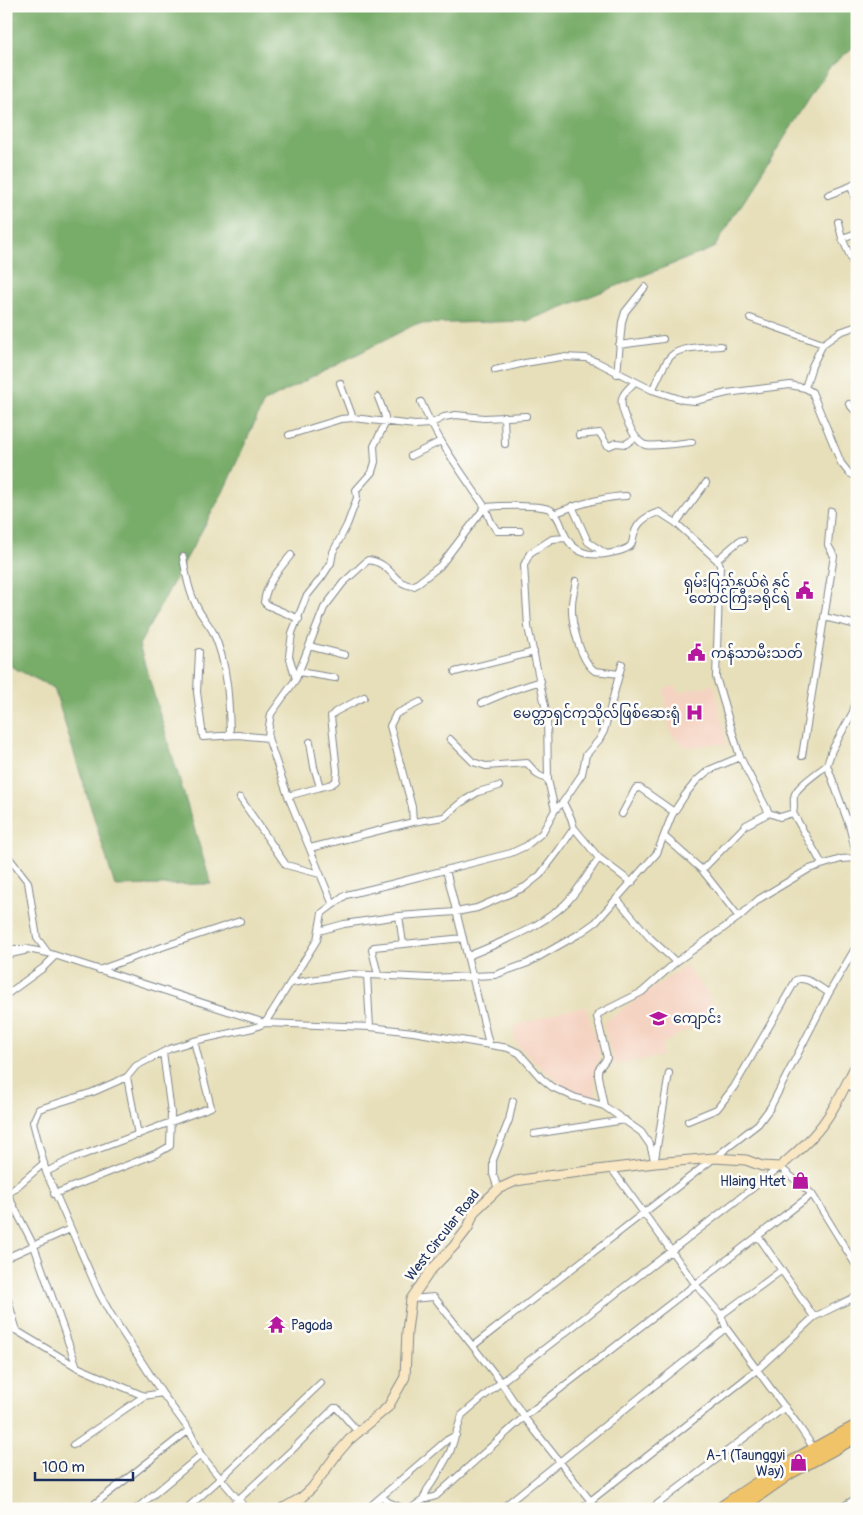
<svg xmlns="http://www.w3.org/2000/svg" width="863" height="1515" font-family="Pangolin,'Noto Sans Myanmar',sans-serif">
<rect width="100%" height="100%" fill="#fdfcf7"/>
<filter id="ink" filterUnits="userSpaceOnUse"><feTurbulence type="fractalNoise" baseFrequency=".02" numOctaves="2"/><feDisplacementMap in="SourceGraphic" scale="10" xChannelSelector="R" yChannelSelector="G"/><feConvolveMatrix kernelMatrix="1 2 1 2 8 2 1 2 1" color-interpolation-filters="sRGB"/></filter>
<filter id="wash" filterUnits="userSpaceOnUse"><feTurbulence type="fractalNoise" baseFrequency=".0096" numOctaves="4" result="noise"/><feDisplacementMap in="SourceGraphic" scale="20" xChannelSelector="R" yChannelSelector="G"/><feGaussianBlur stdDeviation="1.12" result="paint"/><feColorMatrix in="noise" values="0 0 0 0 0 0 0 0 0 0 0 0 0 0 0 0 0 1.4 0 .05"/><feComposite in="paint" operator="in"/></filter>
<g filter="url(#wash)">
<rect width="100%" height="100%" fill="#e7dfb9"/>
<path fill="#f5d3c2" d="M714 684 727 745 709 744 705 746 686 747 671 734 664 689 676 686 678 693Z
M685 966 705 990 717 1013 662 1044V1056L614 1065 603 1023Z
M586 1007 600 1054 594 1076 597 1101 560 1084 535 1062 516 1044 513 1027 560 1011Z"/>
<path fill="#78ac69" stroke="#4a6e64" d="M6 6H383L386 8 391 6H857V44L829 68 714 248 527 321 416 324 264 402 223 492 139 645 211 884 115 886 54 688 6 664Z"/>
</g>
<g filter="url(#ink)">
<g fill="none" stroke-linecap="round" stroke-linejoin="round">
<defs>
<path id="street" d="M857 182 851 186 857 205
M828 195 851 186
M838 222 842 238 857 272
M842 238 857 233
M750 318 823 344 840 332 857 326
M619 345 663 339
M495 370 525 363 561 357 586 358 597 362 652 390 683 400 695 401 727 393 790 385 805 388 812 392 841 463 849 473 857 477
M617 374 622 322 625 312 645 287
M340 383 353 418
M634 383C630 387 624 392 622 398 619 409 634 441 645 445 653 447 682 443 692 442
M805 388 812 366 823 344
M652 390C658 380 663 364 671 356 680 346 708 347 721 346
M421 402C437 440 462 473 485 507 498 506 542 504 551 510 560 517 561 527 566 537 574 552 589 556 605 554 612 553 627 550 631 545 633 542 633 537 634 534 638 521 647 516 659 512L676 523 717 560 720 565 716 677 740 757 769 813 780 817 793 813C795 807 793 802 794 797 795 787 819 772 827 765
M849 404 857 413
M504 416 505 444
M289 435 341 419 353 418 415 425 430 424 444 417 456 415 484 418 526 416
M579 435 600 433 607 445 609 446 616 443 626 444 636 437
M411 456 441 441
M572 506 588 542 605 553
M553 514C576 505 602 497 626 496
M676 523 706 483
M291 555C280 568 266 584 264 602L267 605 299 619
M183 557C186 575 189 593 198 609 202 617 209 624 213 632 228 664 229 700 230 735
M717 560 739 541 743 540
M576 581C575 588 572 597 572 605 571 622 580 661 595 671L619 674
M824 617 857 625
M309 646 345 655
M199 652 197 692 203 737 238 735 268 738
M299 672 335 678
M455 672 534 652
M296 679 289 656 292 633 306 597 322 577 331 563 333 552 347 525 357 498 356 490 372 472 375 462 374 446 386 422 384 413 378 397
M857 696 853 712 832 750 827 765 849 825 857 858
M482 703 510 691 541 681
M450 739 473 762 486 766 527 763 538 775 548 780
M310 742 314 767 320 787
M802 756 834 556 828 545 831 511
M288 796 332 784 336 781 337 771 331 716 335 712 364 697
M240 798 286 865 320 874
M563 802 571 818 574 828 599 858 632 883
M555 810 548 780 547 715 528 627 524 565 530 553 552 539 566 538
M793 813 822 864
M622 814 636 788H640L674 812
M413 822 444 817 459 804 478 792 499 786
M849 825 857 821
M665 837 702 870 739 917
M310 848 413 822 412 807 390 726 396 714 420 702
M6 854 28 882 37 938 48 953
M446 870 489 1044
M702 870 746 825 769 813
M617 899 650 938 676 962
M333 905 288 796 268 738 269 726 271 714 296 679 324 608 343 583 368 560C393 563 392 585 414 586L440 566 485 507 491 522 497 531H520
M399 916 403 944
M319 931 344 924 399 916 456 912 477 908 525 887 540 875 559 850 574 828
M6 949H27L48 953 265 1023 370 1027 413 1032 508 1048 519 1053 541 1078 552 1087 574 1097 604 1106 641 1132 650 1145 655 1163
M6 955 24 951
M468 956C499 943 539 928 564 905 578 892 588 873 599 858
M99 970 165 946 240 921
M367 975 370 1027
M378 975 372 950 374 947 463 938
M291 983 350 974 429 978 495 975 528 963 579 934 596 922 657 853 672 815 685 795 696 781 709 770 740 757
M6 995 43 968 55 956
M127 1077 138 1135
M847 1083 857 1092
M604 1106 598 1076V1070L607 1058 597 1017 598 1014 642 992 676 962 739 917 759 899 809 869 841 859 857 858
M688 1121 717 1109 734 1087 796 980C806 975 820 988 829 993
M534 1134 625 1120
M655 1159 669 1073
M611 1168 696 1285 721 1315 726 1328 798 1425 815 1450
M46 1172 72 1159 211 1107 194 1041
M498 1189 493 1174V1160L509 1120 513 1101
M54 1194 158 1153 170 1146 171 1113 163 1052
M8 1195 34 1246 77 1367
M6 1196 44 1163
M758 1236 814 1317
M6 1258 70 1229
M6 1293 17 1331
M411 1299 434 1297 501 1382 524 1417 597 1509
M721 1315 782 1270
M6 1327 17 1331 77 1367 144 1396 162 1393
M474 1345 758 1124 770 1108 829 993 857 945
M73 1445 144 1396
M383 1497 388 1502 405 1509
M423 1500 436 1496 524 1417 812 1194
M88 1509 189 1430
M136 1509 201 1455
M186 1509 221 1478 321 1383
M228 1509 292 1450 334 1408H337L359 1433
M246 1509 201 1455 189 1430 162 1393 110 1313 99 1293 46 1172 33 1122 39 1109 93 1092 127 1077 136 1066 169 1049 194 1041 253 1028 265 1023 317 940 322 913 346 895 395 883 511 853 526 846 542 833 555 810 563 802 582 774 586 755 599 740 604 731 622 664
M367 1509 447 1440 456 1435
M410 1509 423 1500 427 1490 436 1477 450 1452 462 1415 501 1382 780 1167 812 1194 857 1267
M501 1509 726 1328
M580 1509 758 1369 814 1317 857 1296
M651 1509 785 1407
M839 1509 857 1498"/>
<path id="secondary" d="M282 1509 301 1498 312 1488 337 1454 349 1440 388 1407 405 1377 407 1331 411 1299 431 1270 454 1246 468 1228 474 1212 498 1189 516 1181 547 1176 655 1163 714 1158 746 1160 762 1166 780 1167C791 1157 802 1148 812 1137 832 1116 844 1088 857 1063"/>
<path id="highway" d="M720 1509C764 1477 809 1451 857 1426
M738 1509 791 1472 857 1436"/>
</defs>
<use href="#street" stroke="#81878c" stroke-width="8"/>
<use href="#secondary" stroke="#81878c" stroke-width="11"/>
<use href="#highway" stroke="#81878c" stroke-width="14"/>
<use href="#street" stroke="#fff" stroke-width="6"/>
<use href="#secondary" stroke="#f9e7c3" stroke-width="9"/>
<use href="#highway" stroke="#f1c369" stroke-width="12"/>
</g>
</g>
<defs>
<symbol id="civic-bare" viewBox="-9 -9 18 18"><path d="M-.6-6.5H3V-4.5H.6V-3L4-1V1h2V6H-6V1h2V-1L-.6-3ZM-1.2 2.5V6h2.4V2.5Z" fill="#b5179e" stroke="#fdfcf7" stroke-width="2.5" paint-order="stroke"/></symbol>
<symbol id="hospital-bare" viewBox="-9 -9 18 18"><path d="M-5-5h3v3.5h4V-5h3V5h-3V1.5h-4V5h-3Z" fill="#b5179e" stroke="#fdfcf7" stroke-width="2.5" paint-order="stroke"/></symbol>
<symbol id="school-bare" viewBox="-9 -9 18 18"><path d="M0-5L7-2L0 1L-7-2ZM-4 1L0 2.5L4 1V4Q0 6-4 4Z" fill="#b5179e" stroke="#fdfcf7" stroke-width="2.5" paint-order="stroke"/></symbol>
<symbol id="shop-bare" viewBox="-9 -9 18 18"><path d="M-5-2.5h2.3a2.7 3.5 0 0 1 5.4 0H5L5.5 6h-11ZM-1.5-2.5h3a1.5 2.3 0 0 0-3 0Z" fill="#b5179e" stroke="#fdfcf7" stroke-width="2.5" paint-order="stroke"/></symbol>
<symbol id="temple-bare" viewBox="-9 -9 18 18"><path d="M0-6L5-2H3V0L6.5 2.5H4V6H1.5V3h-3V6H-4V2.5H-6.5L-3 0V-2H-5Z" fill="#b5179e" stroke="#fdfcf7" stroke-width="2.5" paint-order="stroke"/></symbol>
</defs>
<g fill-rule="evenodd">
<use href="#civic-bare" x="792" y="578" width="25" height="25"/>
<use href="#civic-bare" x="684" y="640" width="25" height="25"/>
<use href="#hospital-bare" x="682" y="700" width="25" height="25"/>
<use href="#school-bare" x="646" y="1006" width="25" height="25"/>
<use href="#shop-bare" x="788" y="1168" width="25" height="25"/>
<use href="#temple-bare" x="264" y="1312" width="25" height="25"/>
<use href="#shop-bare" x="786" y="1450" width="25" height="25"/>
</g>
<g text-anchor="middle" stroke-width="5" stroke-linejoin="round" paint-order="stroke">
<g font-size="14" fill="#1b2f5e" stroke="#fdfcf7" text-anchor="end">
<text x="790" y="587">ရှမ်းပြည်နယ်ရဲ နှင့်<tspan x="790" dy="16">တောင်ကြီးခရိုင်ရဲ</tspan></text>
<text x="711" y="658" text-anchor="start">ကန်သာမီးသတ်</text>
<text x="680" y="718">မေတ္တာရှင်ကုသိုလ်ဖြစ်ဆေးရုံ</text>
<text x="673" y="1023" text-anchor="start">ကျောင်း</text>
<text x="786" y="1186">Hlaing Htet</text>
<text x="291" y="1330" text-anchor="start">Pagoda</text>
<text x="785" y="1460">A-1 (Taunggyi<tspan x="785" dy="16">Way)</tspan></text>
</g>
<g font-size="14" fill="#1b2f5e" stroke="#fdfcf7">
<text transform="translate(442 1235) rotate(-52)" y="5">West Circular Road</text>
</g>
</g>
<rect width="863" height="1515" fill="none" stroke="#fdfcf7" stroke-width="25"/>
<path d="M35 1472v8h98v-8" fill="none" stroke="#1b2f5e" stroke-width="2.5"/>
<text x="42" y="1472" font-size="15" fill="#1b2f5e" stroke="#fdfcf7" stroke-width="4" paint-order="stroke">100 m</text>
</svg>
